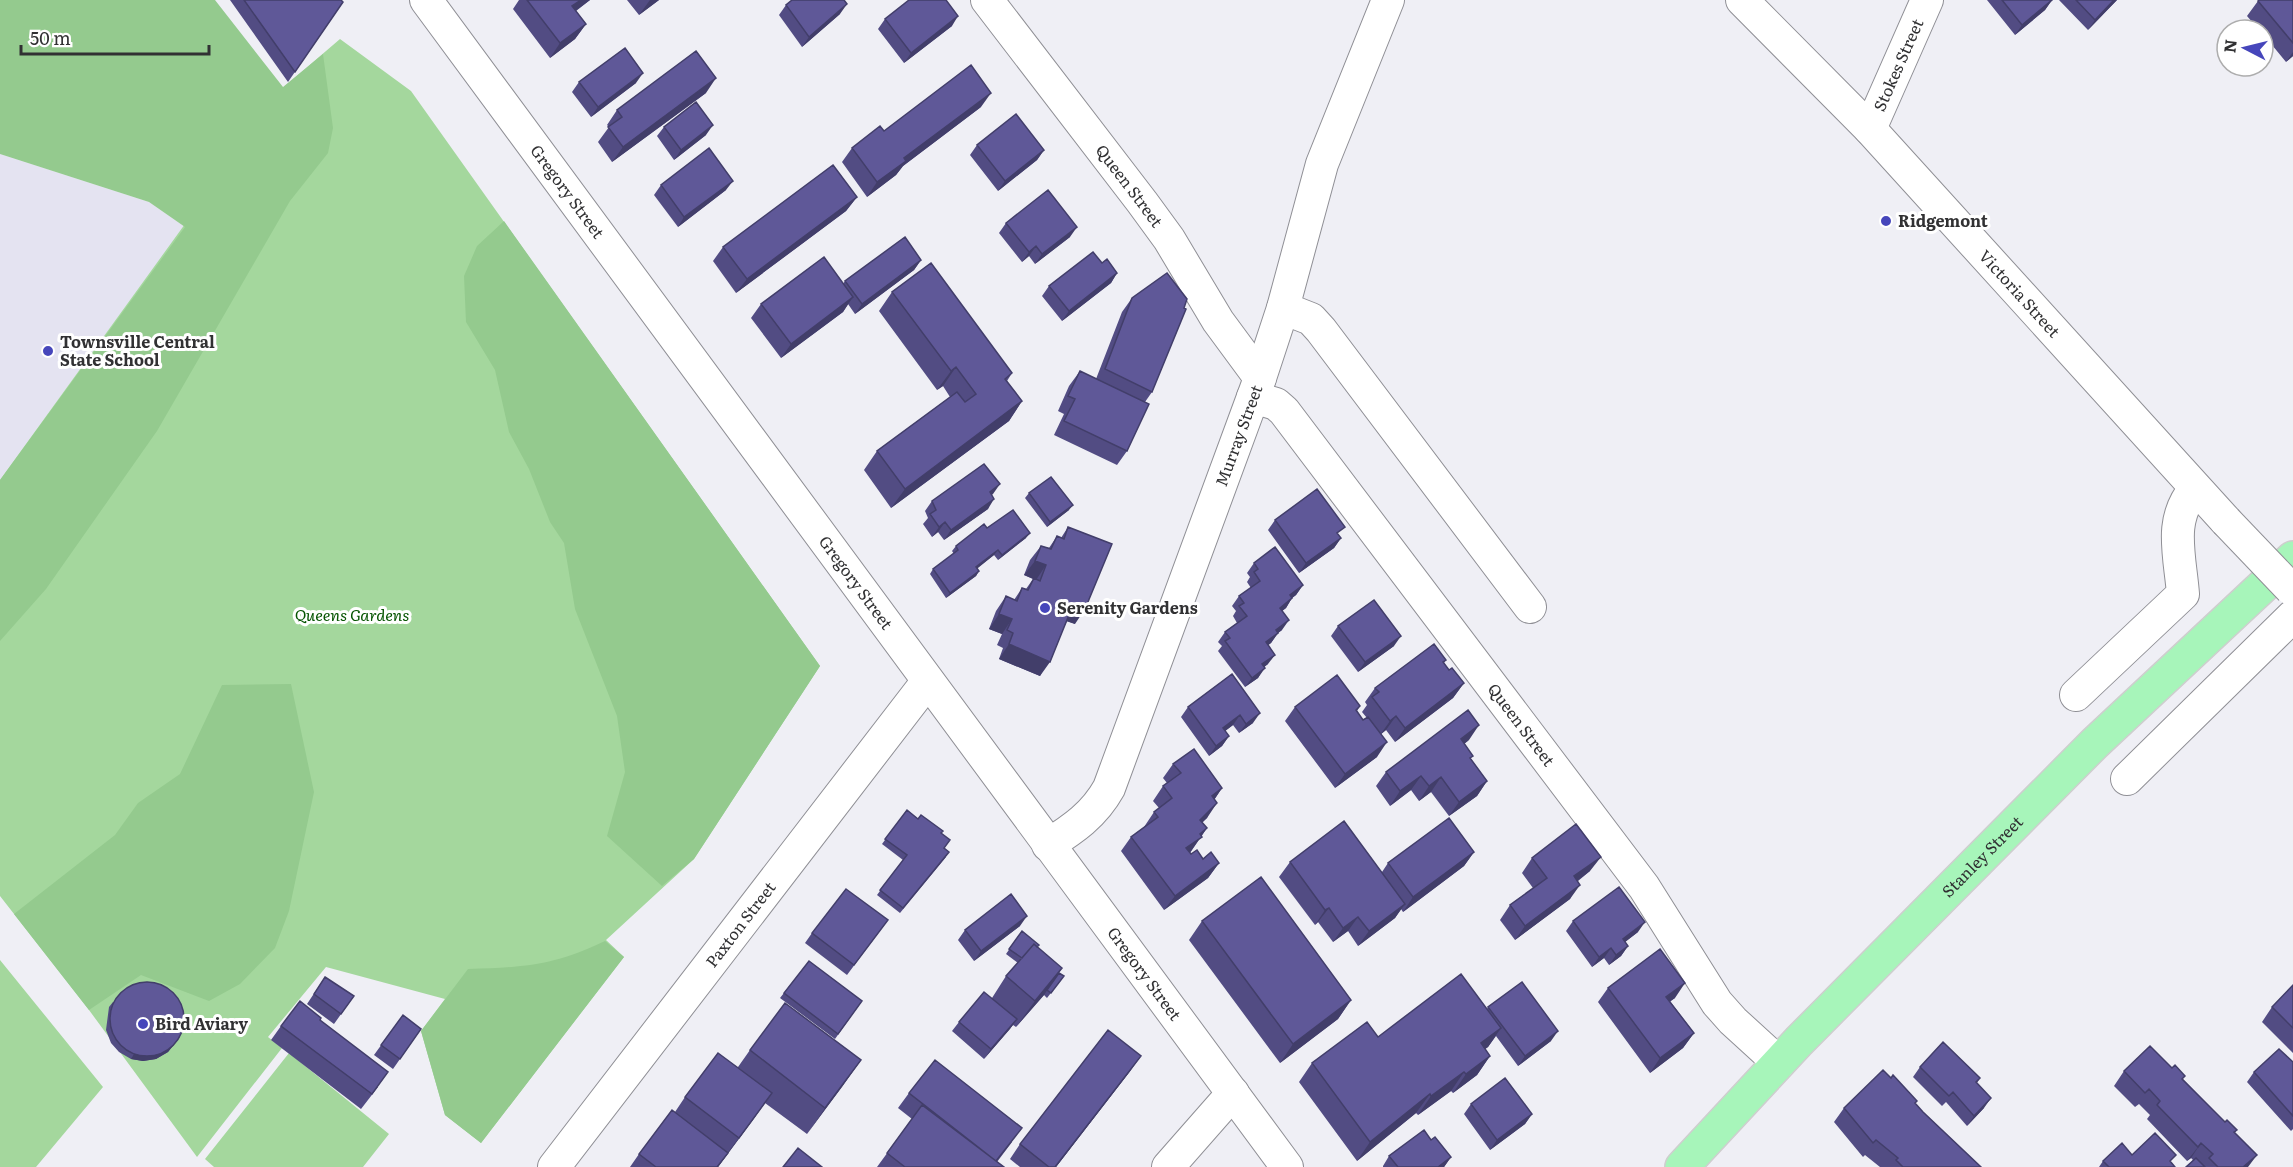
<svg xmlns="http://www.w3.org/2000/svg" width="2293" height="1167" font-family="Literata,serif">
<rect width="100%" height="100%" fill="#efeff5"/>
<path fill="#e4e3f1" d="M0 154 149 202 185 227 0 480Z"/>
<path fill="#a4d79d" d="M340 39 411 91 820 666 694 859 606 940 624 957 481 1143 445 1115 421 1031 445 999 326 967 268 1037 282 1048 197 1157 89 1010 0 896V480L284 87Z
M0 960 103 1087 36 1167H0Z
M289 1053 389 1134 363 1167H214L205 1159Z"/>
<path fill="#94ca8e" d="M0 0H215L283 87 323 54 333 128 328 153 290 201 157 431 46 589 0 641V480L185 227 149 202 0 154Z
M504 221 820 666 694 859 662 886 607 836 625 772 617 716 575 609 564 543 550 522 529 469 509 432 495 370 466 322 464 276 477 246Z
M291 684 314 792 289 911 275 948 240 984 209 1001 141 975 89 1010 14 914 115 835 138 803 180 774 222 685Z
M605 941 624 957 481 1143 445 1115 421 1031 468 969C525 967 553 966 605 941Z"/>
<g fill="none" stroke-linecap="round" stroke-linejoin="round">
<defs>
<g id="minor">
<path id="s1" d="M426 0 1287 1167"/>
<path id="s2" d="M987 0 1142 202 1169 239 1218 321 1260 378"/>
<path id="s3" d="M1742 0 1870 129 2226 521"/>
<path id="s4" d="M1870 129 1927 0"/>
<path d="M1283 308 1311 319 1321 330 1530 607"/>
<path id="s5" d="M1253 397 1276 404 1284 411 1644 887 1717 1003 1733 1021 1779 1063"/>
<path d="M2076 695 2183 594C2180 555 2168 520 2195 489"/>
<path d="M2127 779 2293 616"/>
<path id="s6" d="M1048 845C1073 829 1094 815 1109 788L1260 378 1283 308 1322 164 1388 0"/>
<path id="s7" d="M554 1167 927 682"/>
<path d="M1168 1167 1233 1093"/>
</g>
<g id="major">
<path id="s8" d="M1682 1167 1799 1041 2095 743 2293 558"/>
</g>
</defs>
<use href="#minor" stroke="#8f8f95" stroke-width="34"/>
<use href="#major" stroke="#cecece" stroke-width="36"/>
<use href="#minor" stroke="#fff" stroke-width="32"/>
<use href="#major" stroke="#a7f5ba" stroke-width="33"/>
<defs>
<path id="minor-bridge" d="M2226 521 2291 589"/>
</defs>
<use href="#minor-bridge" stroke="#8f8f95" stroke-width="34" stroke-linecap="butt"/>
<use href="#minor-bridge" stroke="#fff" stroke-width="32"/>
</g>
<path fill="#524c83" d="M230 0H341L343 2 288 82Z
M519 0H590L576 11 586 24 575 39 550 58 513 9Z
M627 0H659L639 15Z
M1987 0H2052L2045 10 2015 35Z
M2059 0H2117L2088 30Z
M2293 0V56L2286 62 2263 34V30H2259L2247 16 2258 1Z
M786 5 840 14 802 47 779 15Z
M885 19 952 26 904 63 878 29Z
M579 82 636 83 591 117 572 92Z
M706 93 612 162 598 142 609 127 607 125 617 110Z
M981 107 903 166 896 175 867 197 842 162 852 148 884 131Z
M664 127 706 135 674 160 657 136Z
M977 145 1044 150 1037 160 998 191 970 155Z
M661 185 726 190 678 227 654 195Z
M857 197 846 211 736 293 713 261 723 247Z
M1006 223 1070 237 1035 264 1029 256 1022 262 999 233Z
M921 260 914 270 855 314 848 304 843 312 781 358 751 318 761 304 843 284 845 281Z
M1102 263 1117 273 1111 283 1062 321 1042 296 1049 286Z
M892 292 1012 373 1007 381 1022 401 1009 421 891 508 864 470 877 451 950 397 943 386 937 390 879 311Z
M1132 298 1152 392 1145 402 1127 451 1117 465 1054 435 1064 414 1058 411 1069 386 1080 371 1096 379 1122 312Z
M1029 493 1069 510 1047 527 1025 498Z
M992 495 988 509 944 540 938 532 932 537 923 524 928 518 925 511 932 501Z
M1275 520 1339 536 1341 538 1334 548 1299 573 1268 530Z
M1068 527 1075 624 1067 621 1040 676 999 659 1003 648 997 645 1002 634 989 629 996 611 1006 596 1014 600 1022 588 1026 589 1033 579 1024 575 1030 560 1041 546 1049 548 1057 536 1061 538Z
M987 528 1026 538 998 560 994 555 977 568 979 571 976 576 946 598 930 574 933 569 954 554 952 551 956 546Z
M1254 563 1303 585 1296 595 1292 598 1286 608 1282 611V630L1278 633 1271 643 1268 645V664L1264 667 1258 678 1245 687 1218 651 1222 646 1218 642 1225 632 1237 623 1233 616 1236 611 1232 606 1239 596 1251 588 1247 582 1250 577 1247 573Z
M1338 626 1394 646 1358 672 1331 636Z
M1446 660 1444 663 1449 670 1464 683 1453 698 1395 742 1386 730 1381 734 1377 757 1335 788 1285 721 1295 707 1360 706 1357 711 1363 720 1367 718 1362 712 1367 705 1365 702 1375 688Z
M1232 674 1253 723 1239 733 1233 725 1225 731 1229 736 1222 746 1209 756 1181 717 1188 707Z
M1469 740 1464 744 1471 759 1487 781 1477 796 1449 816 1431 792 1419 801 1411 790 1390 806 1376 786 1386 772Z
M1173 764 1222 788 1214 800 1207 818 1202 822 1207 828 1190 853 1191 854 1219 863 1208 878 1164 910 1121 851 1131 837 1144 827 1154 812 1159 808 1153 801 1163 786 1167 783 1163 778Z
M907 810 918 819 941 833 946 857 900 913 877 895 903 860 882 844Z
M1474 852 1464 866 1403 912 1401 909 1395 918 1358 946 1348 931 1333 942 1318 922 1315 925 1279 877 1290 862 1382 872 1388 863Z
M1532 858 1590 871 1578 881 1570 899 1515 940 1500 920 1510 905 1533 888 1522 873Z
M888 920 847 975 805 943 812 933Z
M1202 921 1351 1000 1338 1019 1280 1063 1189 940Z
M1573 921 1638 932 1625 942 1628 946 1621 956 1609 965 1604 958 1592 967 1566 931Z
M1020 926 974 961 958 940 965 930Z
M1022 931 1059 973 1064 976 1047 998 1044 995 1016 1027 1013 1025 984 1059 952 1031 959 1022 992 998 1006 976 1018 963 1006 954Z
M809 961 862 1001 835 1039 780 998Z
M325 977 354 996 334 1024 307 1004Z
M2293 985V1053L2262 1022 2272 1007Z
M1608 988 1675 998 1670 1001 1694 1033 1683 1048 1650 1073 1598 1002Z
M113 1002 176 1042 168 1052 156 1059 143 1061 131 1059 119 1052 111 1043 106 1030 109 1007Z
M1488 1007 1551 1041 1518 1066 1496 1036 1488 1047 1485 1049 1490 1056 1477 1075 1453 1093 1451 1091 1418 1115 1416 1113 1357 1161 1299 1082 1312 1063 1378 1037 1487 1009Z
M403 1015 421 1029 393 1069 374 1055Z
M320 1020 378 1087 361 1109 271 1040 281 1026Z
M750 1050 861 1060 807 1134 765 1103 718 1167H630L639 1154 675 1112 685 1097 738 1067Z
M2293 1062V1129L2291 1131 2247 1082 2254 1072Z
M1920 1067 1980 1078 1977 1083 1984 1108 1967 1126 1946 1102 1942 1106 1913 1077Z
M1131 1070 1056 1167H1020L1010 1159 1020 1144Z
M2124 1071 2183 1079 2225 1122 2237 1130 2235 1133 2248 1167H2186L2193 1160 2191 1158 2187 1161 2147 1119 2150 1115 2139 1104 2135 1107 2114 1086Z
M909 1093 1012 1142 997 1162 1004 1167H877L912 1119 898 1108Z
M1471 1104 1532 1114 1525 1124 1490 1150 1464 1114Z
M1915 1104 1923 1112 1981 1167H1880L1865 1155 1863 1157 1834 1122 1844 1108Z
M1431 1140 1451 1157 1444 1167H1383V1166L1389 1156Z
M2132 1155 2171 1162 2175 1167H2099L2103 1161Z"/>
<path fill="#423e6a" d="M581 0H590L562 21 572 6Z
M650 0H659L639 15Z
M2052 0 2045 10 2015 35 2022 25Z
M2114 0H2117L2088 30 2095 20Z
M847 4 840 14 802 47 809 37Z
M958 16 952 26 904 63 911 53Z
M586 24 575 39 550 58 560 43Z
M2293 52V56L2286 62Z
M643 73 636 83 591 117 598 107Z
M716 78 706 93 612 162 623 147Z
M991 93 981 107 903 166 896 175 867 197 877 182 904 158Z
M713 125 706 135 674 160 681 150Z
M1044 150 1037 160 998 191 1005 181Z
M733 181 726 190 678 227 684 217Z
M857 197 846 211 736 293 747 279Z
M1077 227 1070 237 1035 264 1042 254Z
M1036 246 1029 256 1022 262 1029 252Z
M921 260 914 270 855 314 862 304Z
M1117 273 1111 283 1062 321 1069 311Z
M853 297 843 312 781 358 791 344Z
M956 367 943 386 937 390 951 371Z
M1022 401 1009 421 891 508 905 489Z
M1000 484 993 494 983 502 990 492Z
M994 499 988 509 944 540 951 530Z
M1073 505 1069 510 1047 527 1050 522Z
M945 522 938 532 932 537 939 527Z
M1030 533 1026 538 998 560 1002 555Z
M1341 538 1334 548 1299 573 1306 563Z
M998 550 994 555 973 572 976 567Z
M1035 561 1046 565 1036 580 1024 575Z
M979 571 976 576 946 598 950 593Z
M1303 585 1296 595 1283 605 1290 595Z
M1292 598 1286 608 1273 618 1280 608Z
M1073 605 1085 609 1075 624 1063 620Z
M999 614 1012 619 1002 634 989 629Z
M1289 620 1282 630 1269 640 1276 630Z
M1278 633 1271 643 1259 652 1266 642Z
M1401 636 1394 646 1358 672 1365 662Z
M1009 644 1050 662 1040 676 999 659Z
M1275 655 1268 664 1255 674 1262 664Z
M1265 668 1258 678 1245 687 1252 678Z
M1464 683 1453 698 1395 742 1405 728Z
M1260 713 1253 723 1239 733 1246 724Z
M1240 715 1233 725 1216 738 1223 728Z
M1396 716 1386 730 1380 735 1390 721Z
M1479 725 1469 740 1451 754 1461 739Z
M1229 736 1222 746 1209 756 1216 746Z
M1387 742 1377 757 1335 788 1345 774Z
M1421 776 1411 790 1390 806 1400 791Z
M1441 777 1431 792 1419 801 1429 786Z
M1487 781 1477 796 1449 816 1459 802Z
M1222 788 1212 803V796Z
M1217 803 1207 818 1190 835 1200 820Z
M1207 828 1191 851 1176 863 1186 848 1200 834Z
M1474 852 1464 866 1403 912 1413 897Z
M1601 857 1590 871 1564 891 1574 876Z
M1219 863 1208 878 1164 910 1175 896Z
M1580 885 1570 899 1515 940 1525 926Z
M1405 904 1395 918 1358 946 1369 931Z
M1329 908 1318 922 1315 925 1325 910Z
M1027 916 1020 926 974 961 981 951Z
M1358 917 1348 931 1333 942 1343 928Z
M1645 922 1638 932 1616 949 1623 939Z
M1628 946 1621 956 1609 965 1616 955Z
M1611 948 1604 958 1592 967 1599 957Z
M1062 968 1044 995 1016 1027 1035 1001Z
M1685 983 1675 998 1656 1012 1666 997Z
M1351 1000 1338 1019 1280 1063 1293 1044Z
M1017 1019 1010 1029 984 1059 991 1049Z
M1501 1028 1488 1047 1467 1062 1481 1043Z
M1558 1031 1551 1041 1518 1066 1525 1056Z
M1694 1033 1683 1048 1650 1073 1660 1058Z
M180 1037 168 1052 156 1059 143 1061 131 1059 134 1054Z
M1141 1056 1131 1070 1056 1167H1055Z
M1490 1056 1477 1075 1453 1093 1466 1074Z
M861 1060 842 1087 807 1134 825 1108Z
M1464 1072 1451 1091 1418 1115 1431 1096Z
M772 1093 753 1120 718 1167H717Z
M1430 1094 1416 1113 1357 1161 1370 1142Z
M1991 1098 1984 1108 1967 1126 1974 1116Z
M1532 1114 1525 1124 1490 1150 1497 1140Z
M2201 1143 2191 1158 2187 1161 2198 1147Z
M2257 1155 2248 1167H2243Z
M1451 1157 1444 1167H1438Z"/>
<path fill="#5f5898" stroke="#423e6a" stroke-width="1.5" d="M244 0H341L343 2 295 72Z
M527 0H581L572 6 586 24 560 43Z
M792 0H844L847 4 809 37 786 5Z
M909 0H946L958 16 911 53 885 19Z
M2002 0H2052L2022 25Z
M2076 0H2114L2095 20Z
M2259 0H2293V43L2258 1Z
M625 48 643 73 598 107 579 82Z
M696 51 716 78 623 147 608 127 622 117 617 110Z
M971 65 991 93 904 158 906 161 877 182 852 148 880 126 884 131Z
M696 102 713 125 681 150 664 127Z
M1016 114 1044 150 1005 181 977 145Z
M709 148 733 181 684 217 661 185Z
M833 165 857 197 747 279 723 247Z
M1048 190 1077 227 1042 254 1036 246 1029 252 1006 223Z
M905 237 921 260 862 304 845 281Z
M1093 252 1102 263 1107 259 1117 273 1069 311 1049 286Z
M824 257 853 297 791 344 761 304Z
M931 263 1012 373 1005 379 1022 401 905 489 877 451 957 392 965 402 976 394 956 367 951 371 892 292Z
M1167 273 1187 299 1184 308 1186 309 1152 392 1105 369 1132 298Z
M1080 371 1149 404 1127 451 1064 421 1075 399 1068 396Z
M984 464 1000 484 990 492 994 499 951 530 945 522 939 527 930 514 936 510 932 501Z
M1051 477 1073 505 1050 522 1029 493Z
M1317 489 1345 527 1337 533 1341 538 1306 563 1275 520Z
M1013 510 1030 533 1002 555 998 550 976 567 979 571 950 593 933 569 958 550 956 546 984 524 987 528Z
M1068 527 1112 544 1085 609 1073 605 1050 662 1009 644 1013 633 1007 630 1012 619 999 614 1006 596 1017 601 1022 588 1028 590 1034 578 1040 581 1046 565 1035 561 1041 546 1051 549 1057 536 1064 539Z
M1275 547 1303 585 1290 595 1292 598 1280 608 1289 620 1276 630 1278 633 1266 642 1275 655 1262 664 1265 668 1252 678 1225 641 1230 638 1225 632 1247 616 1239 606 1244 603 1239 596 1260 581 1254 572 1258 569 1254 563Z
M1374 600 1401 636 1365 662 1338 626Z
M1434 644 1446 660 1443 662 1449 670 1452 668 1464 683 1405 728 1396 716 1390 721 1372 697 1379 692 1375 688Z
M1232 674 1260 713 1246 724 1240 715 1223 728 1229 736 1216 746 1188 707Z
M1337 675 1360 706 1356 710 1363 720 1368 717 1387 742 1345 774 1295 707Z
M1468 710 1479 725 1461 739 1473 756 1470 758 1487 781 1459 802 1441 777 1429 786 1421 776 1400 791 1386 772Z
M1194 749 1222 788 1212 796 1217 803 1200 820 1207 828 1200 834 1202 837 1186 848 1191 854 1197 850 1203 859 1211 852 1219 863 1175 896 1131 837 1158 817 1154 812 1172 798 1163 786 1181 773 1173 764Z
M907 810 918 819 921 815 943 831 941 833 950 840 944 848 949 852 903 908 880 890 907 855 885 839Z
M1449 818 1474 852 1413 897 1388 863Z
M1344 821 1405 904 1369 931 1358 917 1343 928 1329 908 1325 910 1290 862Z
M1576 824 1601 857 1574 876 1580 885 1525 926 1510 905 1547 878 1532 858Z
M1261 877 1351 1000 1293 1044 1202 921Z
M1619 887 1645 922 1623 939 1628 946 1616 955 1611 948 1599 957 1573 921Z
M846 889 888 920 854 965 812 933Z
M1011 894 1027 916 981 951 965 930Z
M1022 931 1039 945 1037 947 1034 944 1022 958 1009 949Z
M1034 944 1062 968 1035 1001 1006 976Z
M1660 949 1685 983 1666 997 1694 1033 1660 1058 1608 988Z
M809 961 862 1001 838 1034 784 993Z
M1059 973 1064 976 1051 993 1047 990Z
M1461 974 1501 1028 1481 1043 1490 1056 1466 1074 1464 1072 1431 1096 1430 1094 1370 1142 1312 1063 1367 1022 1378 1037Z
M325 977 354 996 341 1014 314 994Z
M110 1019a37 37 0 1 1 74 0a37 37 0 1 1-74 0Z
M1522 982 1558 1031 1525 1056 1488 1007Z
M2293 985V1028L2272 1007Z
M984 992 1017 1019 991 1049 959 1022Z
M300 1001 321 1018 320 1020 388 1072 372 1094 281 1026Z
M785 1003 861 1060 825 1108 750 1050Z
M403 1015 421 1029 400 1059 381 1045Z
M1108 1030 1141 1056 1055 1167H1049L1020 1144Z
M1943 1042 1980 1078 1976 1082 1991 1098 1974 1116 1953 1092 1949 1096 1920 1067Z
M2150 1046 2172 1068 2175 1065 2185 1076 2182 1079 2225 1122 2227 1120 2237 1130 2234 1132 2257 1155 2243 1167H2218L2209 1158 2213 1154 2201 1143 2198 1147 2157 1105 2160 1101 2149 1089 2145 1093 2124 1071Z
M2279 1049 2293 1062V1116L2254 1072Z
M718 1053 772 1093 739 1138 685 1097Z
M935 1060 1022 1128 996 1161 909 1093Z
M1883 1070 1891 1078 1893 1075 1917 1101 1915 1103 1923 1112 1981 1167H1903L1896 1160 1898 1158 1876 1140 1873 1143 1844 1108Z
M1505 1078 1532 1114 1497 1140 1471 1104Z
M922 1105 1004 1167H905L887 1153Z
M672 1110 728 1153 717 1167H656L639 1154Z
M1424 1130 1431 1140 1435 1137 1451 1157 1438 1167H1398L1389 1156Z
M2155 1133 2176 1155 2170 1161 2175 1167H2109L2103 1161 2122 1143 2132 1155Z
M798 1148 822 1167H783Z
M2196 1158 2205 1167H2186Z"/>
<g fill="#4646bb" stroke="#fff" stroke-width="2">
<circle cx="1886" cy="221" r="6"/>
<circle cx="48" cy="351" r="6"/>
<circle cx="1045" cy="608" r="6"/>
<circle cx="143" cy="1024" r="6"/>
</g>
<g text-anchor="middle" stroke-width="6" stroke-linejoin="round" paint-order="stroke">
<g font-size="16" fill="#313133" stroke="#fff">
<text dy="6" stroke="none"><textPath href="#s4" startOffset="70">Stokes Street</textPath></text>
<text dy="6" stroke="none"><textPath href="#s2" startOffset="234">Queen Street</textPath></text>
<text dy="6" stroke="none"><textPath href="#s1" startOffset="238">Gregory Street</textPath></text>
<text dy="6" stroke="none"><textPath href="#s3" startOffset="404">Victoria Street</textPath></text>
<text dy="6" stroke="none"><textPath href="#s6" startOffset="460">Murray Street</textPath></text>
<text dy="6" stroke="none"><textPath href="#s1" startOffset="724">Gregory Street</textPath></text>
<text dy="6" stroke="none"><textPath href="#s5" startOffset="428">Queen Street</textPath></text>
<text dy="6" stroke="none"><textPath href="#s8" startOffset="432">Stanley Street</textPath></text>
<text dy="6" stroke="none"><textPath href="#s7" startOffset="306">Paxton Street</textPath></text>
<text dy="6" stroke="none"><textPath href="#s1" startOffset="1210">Gregory Street</textPath></text>
</g>
<g font-size="16" font-weight="bold" fill="#313133" stroke="#fff" text-anchor="start">
<text x="1898" y="227">Ridgemont</text>
<text x="60" y="348">Townsville Central<tspan x="60" dy="18">State School</tspan></text>
<text x="1057" y="614">Serenity Gardens</text>
<text x="155" y="1030">Bird Aviary</text>
</g>
<g font-size="16" font-style="italic" fill="#055400" stroke="#fff">
<text x="352" y="621">Queens Gardens</text>
</g>
</g>
<g transform="translate(2245 48) rotate(277)"><circle r="28" fill="#ffffff" stroke="#adadad" stroke-width="1.5"/>
<path d="M0-4.5L10 22L0 15L-10 22Z" fill="#4646bb"/>
<text y="-9" font-size="16" font-weight="bold" text-anchor="middle" fill="#313133">N</text>
</g>
<path d="M21 45v9h188v-9" fill="none" stroke="#313133" stroke-width="3"/>
<text x="30" y="45" font-size="18" fill="#313133" stroke="#ffffff" stroke-width="4.5" paint-order="stroke">50 m</text>
</svg>
